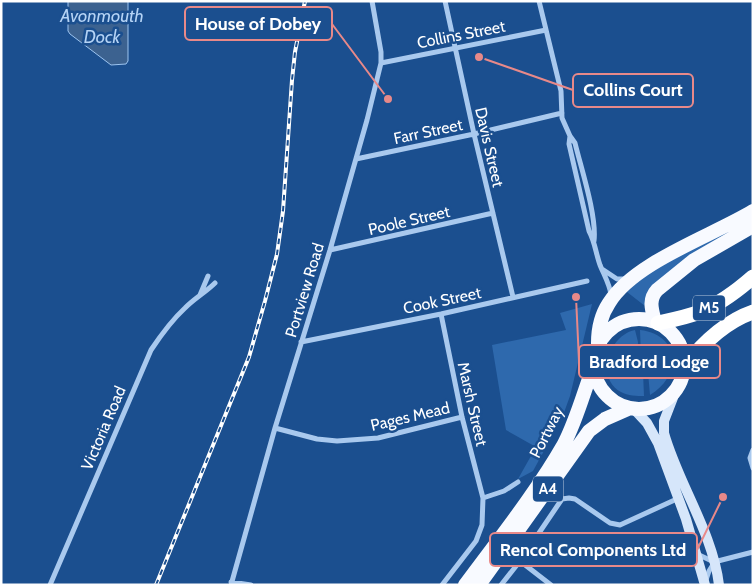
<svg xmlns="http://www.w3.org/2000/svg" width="754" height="586" font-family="Cabin,sans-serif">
<rect width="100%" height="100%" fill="#1b4f8f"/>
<path fill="#2e69ad" d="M753 215V222L645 306 627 292 646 274Z
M592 304 570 396 562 418 533 471 518 479 536 447 506 430 492 345 566 330 560 313Z
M635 330 638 342 637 359 643 372 644 396C637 396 628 396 621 392 595 378 609 335 635 330Z
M640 330C681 335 682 376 650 395L648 372 641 356Z"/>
<path fill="#3c6290" stroke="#9cc4f0" d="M68 1H128V61L126 64 111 65 70 34 68 31Z"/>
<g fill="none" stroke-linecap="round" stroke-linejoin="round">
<path stroke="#a9c9ee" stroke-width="5" d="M445 1 474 134 513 297
M539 1 561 91 562 118 570 136 575 143C581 168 597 216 594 241
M381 63 546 30
M570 136 569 144 589 231C595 242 596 254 600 265 604 275 610 285 611 295
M356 159 474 134 562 113
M330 250 493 213
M602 269 617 279H626
M200 295 208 276
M441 314 462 417 483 498
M301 342 441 314 587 281
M275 428 317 439 337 441 378 438 462 417
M753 450 750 458 753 468
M697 554 714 562 753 552
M520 561 551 585
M706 580 709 571 714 563
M231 582 251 585
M50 585 151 350C161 335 172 320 185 308 195 298 206 292 215 283
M231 585 275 428 330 250 367 120 381 63V52L372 1
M442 585 476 541 482 525 483 498 504 491 518 482
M501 585 520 561 562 499 569 498 575 499 610 523 620 525 679 498"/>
<path stroke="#d6e6fa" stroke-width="10" d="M676 390 664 421V433C678 483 713 533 719 585
M633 408 647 423 658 443 686 519 705 585"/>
<path stroke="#f8faff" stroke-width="14" d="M594 364a45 45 0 1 1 90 0a45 45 0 1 1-90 0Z
M655 322C652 310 648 300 657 290L694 260 753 226
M598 343C598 329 601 315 609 303 634 262 712 236 753 211
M465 585C499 539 536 493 564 444 577 419 584 391 594 365
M479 585 589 431 605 419 630 408"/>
<path stroke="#fff" stroke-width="15" d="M658 323C672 320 687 317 700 312 720 304 737 291 753 277
M684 367C702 344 724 322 753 312"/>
<defs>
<path id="rail" d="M156 585 249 357 265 301 277 254 283 211 292 80 295 52 305 1"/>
</defs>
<use href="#rail" stroke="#fff" stroke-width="4"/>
<use href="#rail" stroke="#1b4f8f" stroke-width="2" stroke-dasharray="5.5" stroke-linecap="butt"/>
</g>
<g text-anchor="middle" stroke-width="5" stroke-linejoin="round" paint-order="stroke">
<g fill="#1b4f8f" stroke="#bbcadd" stroke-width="1">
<rect x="693" y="295.5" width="32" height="25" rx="4"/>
<rect x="533" y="476.5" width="30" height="25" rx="4"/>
</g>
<g font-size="15" font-weight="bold" fill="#fff">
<text x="709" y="313">M5</text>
<text x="548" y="494">A4</text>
</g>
<g font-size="16" fill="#fff" stroke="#1b4f8f">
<text transform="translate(461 34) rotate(-11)" y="6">Collins Street</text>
<text transform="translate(428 131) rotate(-12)" y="6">Farr Street</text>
<text transform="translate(490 147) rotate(77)" y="6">Davis Street</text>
<text transform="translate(409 220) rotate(-13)" y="6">Poole Street</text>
<text transform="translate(304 290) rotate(-73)" y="6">Portview Road</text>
<text transform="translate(442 300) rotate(-12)" y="6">Cook Street</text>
<text transform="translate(473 404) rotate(77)" y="6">Marsh Street</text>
<text transform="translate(410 416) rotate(-13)" y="6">Pages Mead</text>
<text transform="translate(103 428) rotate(-67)" y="6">Victoria Road</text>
<text transform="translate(546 432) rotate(-63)" y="6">Portway</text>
</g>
<g font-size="18" font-style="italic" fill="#b5d3f5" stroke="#1b4f8f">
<text x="102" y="22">Avonmouth<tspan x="102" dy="21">Dock</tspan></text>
</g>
</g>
<path fill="none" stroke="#e88989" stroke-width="2" d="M388 99L332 24M479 57L573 90M576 297L579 361M723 497L697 550"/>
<g fill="#e88989" stroke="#1b4f8f" stroke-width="2">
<circle cx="388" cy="99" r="5"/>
<circle cx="479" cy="57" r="5"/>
<circle cx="576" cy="297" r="5"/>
<circle cx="723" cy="497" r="5"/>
</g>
<g fill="#1b4f8f" stroke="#e88989" stroke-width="2">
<rect x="185" y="7" width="147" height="33" rx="5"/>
<rect x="573" y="74" width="120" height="33" rx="5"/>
<rect x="579" y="345" width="141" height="33" rx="5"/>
<rect x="490" y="533" width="207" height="33" rx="5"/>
</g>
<g font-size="18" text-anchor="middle" font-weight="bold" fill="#fff">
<text x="258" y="30">House of Dobey</text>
<text x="633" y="96">Collins Court</text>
<text x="649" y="368">Bradford Lodge</text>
<text x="593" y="556">Rencol Components Ltd</text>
</g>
<rect width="754" height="586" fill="none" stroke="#ffffff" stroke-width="5"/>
</svg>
